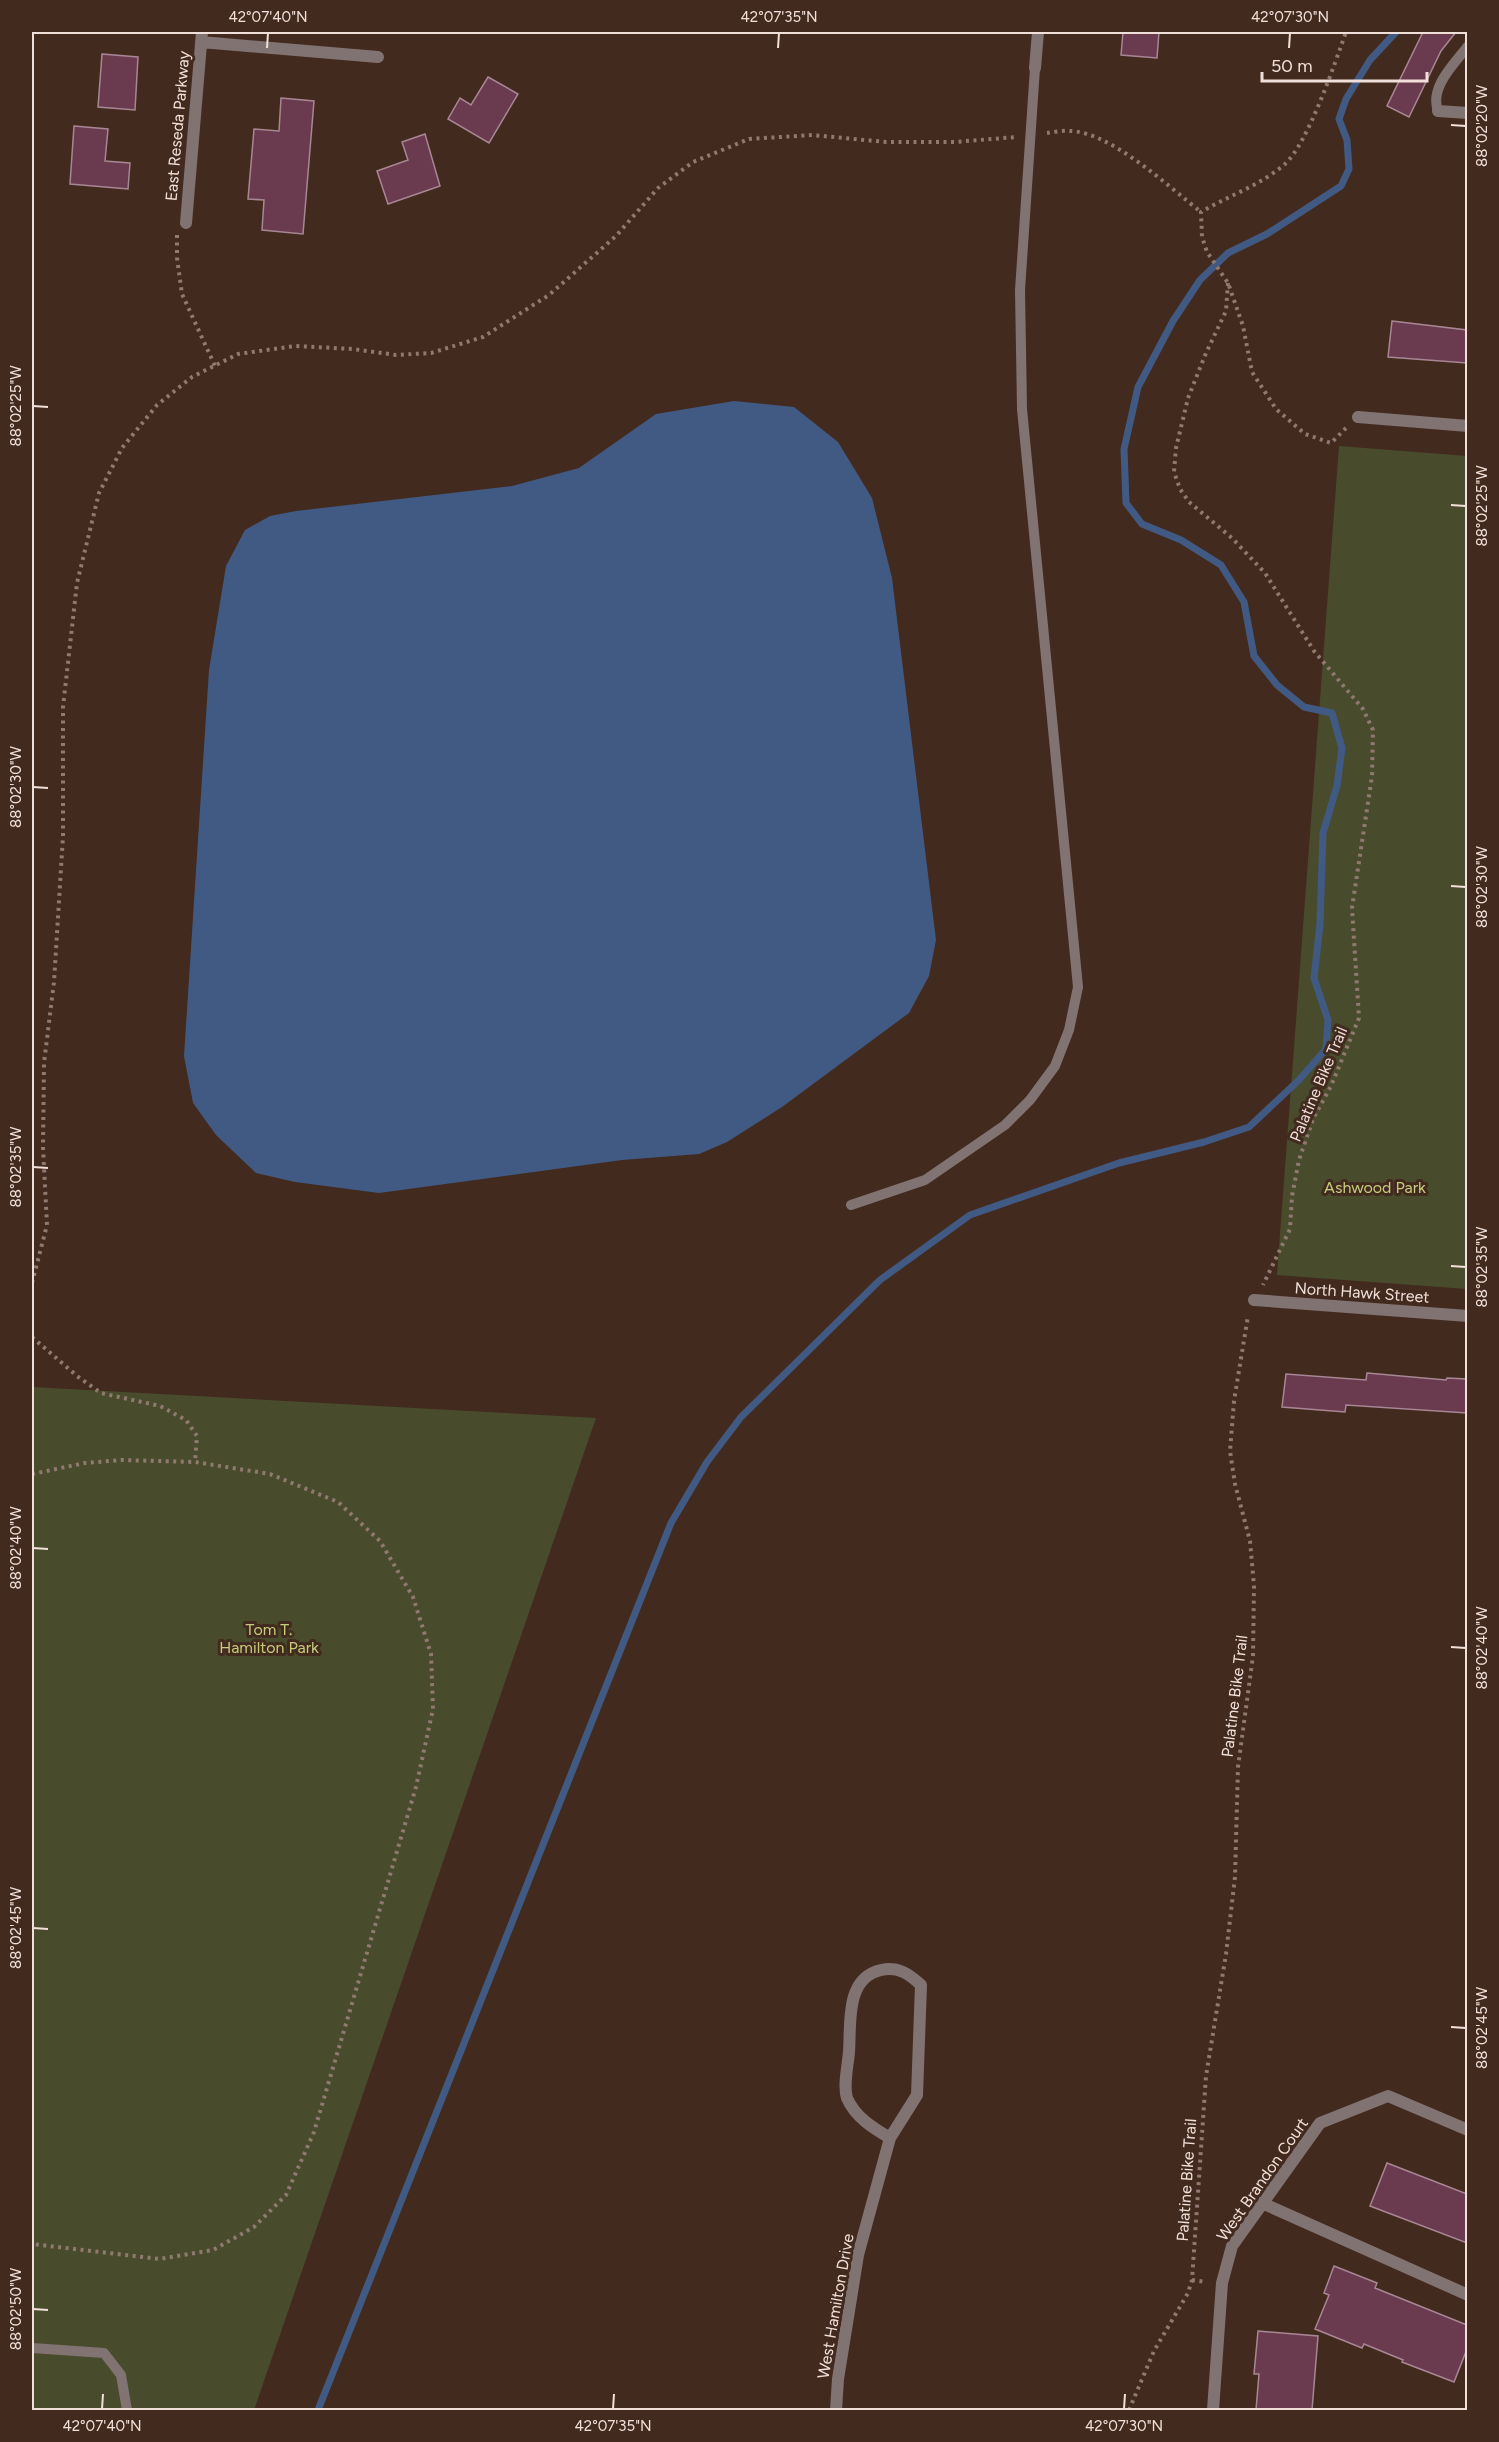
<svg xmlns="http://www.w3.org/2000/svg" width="1499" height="2442" font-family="Figtree,sans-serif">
<rect width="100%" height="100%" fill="#432a1f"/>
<path fill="#494c2c" d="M1339 446 1467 456V1289L1277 1275Z
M32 1387 596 1418 254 2410H32Z"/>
<path fill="#415a83" d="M734 401 794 407 838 442 872 498 892 578 936 940 929 976 909 1013 782 1107 727 1142 699 1154 622 1160 379 1193 295 1182 256 1173 216 1135 193 1103 184 1056 209 670 226 566 245 530 270 516 296 511 512 486 579 468 656 414Z"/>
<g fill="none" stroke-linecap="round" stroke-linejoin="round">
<path stroke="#415a83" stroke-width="7" d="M318 2410 671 1523 707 1462 741 1417 880 1280 970 1215 1119 1163 1204 1142 1249 1127 1299 1080 1326 1049 1328 1020 1314 978 1320 924 1323 833 1337 786 1342 748 1332 713 1304 707 1277 685 1254 656 1244 602 1221 565 1181 540 1142 524 1126 503 1124 449 1138 387 1173 321 1200 280 1228 253 1267 234 1341 186 1349 169 1347 140 1339 119 1346 99 1370 60 1396 32"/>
</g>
<path fill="#6a3a4f" stroke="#a88794" stroke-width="1.5" d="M1123 32H1159L1157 58 1121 55Z
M1423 32H1456L1441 51 1409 117 1387 106Z
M102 54 138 57 135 110 98 107Z
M488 77 518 94 489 143 448 119 460 98 471 105Z
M281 98 314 101 303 234 262 230 264 200 248 199 254 129 279 131Z
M74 126 108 129 105 161 130 163 128 189 70 184Z
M425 134 440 186 388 204 377 171 408 160 402 142Z
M1392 321 1467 330V363L1388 357Z
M1367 1373 1446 1380 1447 1378 1467 1379V1413L1346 1405 1345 1412 1282 1407 1286 1374 1366 1380Z
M1387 2163 1467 2194V2243L1370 2206Z
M1334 2266 1377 2283 1375 2288 1467 2325V2349L1454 2382 1402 2362 1403 2360 1364 2344 1362 2348 1315 2329 1329 2295 1324 2293Z
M1258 2331 1318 2336 1312 2410H1256L1259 2374H1254Z"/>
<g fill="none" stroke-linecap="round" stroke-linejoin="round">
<path stroke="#8f7970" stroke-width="4" stroke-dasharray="3 4.5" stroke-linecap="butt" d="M1047 133C1054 132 1063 130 1070 131 1111 132 1169 187 1201 212
M177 235V258L182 294 215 366
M1228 283 1226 311 1206 353 1188 398 1176 448 1174 472 1180 489 1189 502 1232 538 1265 573 1314 651 1363 709 1373 730 1372 776 1352 908 1359 1018 1331 1086 1313 1119 1299 1160 1292 1196 1290 1229 1263 1285
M1346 428 1331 443 1305 434 1276 409 1252 372 1243 326 1228 283 1207 252 1202 237 1201 212C1228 196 1261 185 1285 164 1308 143 1335 63 1346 32
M32 1283 47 1225 43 1148 44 1063 54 982 63 836V707L77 583 99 493 122 448 157 405 192 377 238 354 295 346 353 349 396 355 431 353 483 337 549 295 616 236 658 188 693 162 749 139 812 135 886 142H955L1016 137
M32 1337 77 1376 101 1393 160 1406 186 1420 197 1436 195 1462
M32 1474 85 1463 122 1460 195 1462 270 1474 338 1502 380 1541 413 1597 431 1654 433 1709 416 1787 314 2132 286 2195 254 2227 213 2250 160 2259 32 2244
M1192 2280 1206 2282
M1129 2410 1154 2351 1188 2293 1192 2280 1206 2076 1226 1954 1235 1877 1238 1767 1253 1656 1254 1586 1250 1541 1235 1484 1230 1451 1234 1401 1248 1316"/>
<path stroke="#827373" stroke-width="10" d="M1438 111C1429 87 1455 63 1468 46
M851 1205 925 1180 1005 1125 1030 1100 1055 1066 1069 1030 1078 987 1022 409 1020 290 1035 68
M32 2348 104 2353 121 2375 127 2410"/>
<path stroke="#827373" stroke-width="12" d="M201 42 378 57
M1035 68 1038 32
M1438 111 1468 113
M186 223 202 32
M1358 417 1468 426
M1254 1300 1468 1316
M1262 2203 1468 2295
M836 2410 838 2379 858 2255 890 2138 917 2095 921 1985C909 1974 898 1966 881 1970 845 1978 851 2023 849 2052 848 2065 843 2086 847 2098 855 2117 873 2128 890 2138
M1213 2410 1222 2283 1232 2246 1320 2123 1388 2096 1468 2130"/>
</g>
<path fill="none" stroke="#f1e0d9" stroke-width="2" d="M267 48 268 33M778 48 779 33M1289 48 1290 33M1451 125 1466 126M33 406 48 407M1451 505 1466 506M33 787 48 788M1451 886 1466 887M33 1167 48 1168M1451 1266 1466 1267M33 1548 48 1549M1451 1647 1466 1648M33 1928 48 1929M1451 2027 1466 2028M33 2309 48 2310M102 2409 103 2394M613 2409 614 2394M1124 2409 1125 2394"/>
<g text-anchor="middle" stroke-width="6" stroke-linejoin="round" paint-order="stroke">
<g font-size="16" fill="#f1e0d9" stroke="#432a1f">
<text transform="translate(177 126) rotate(-85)" y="6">East Reseda Parkway</text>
<text transform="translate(1318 1084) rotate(-67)" y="6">Palatine Bike Trail</text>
<text transform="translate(1362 1292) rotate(4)" y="6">North Hawk Street</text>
<text transform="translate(1234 1696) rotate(-83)" y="6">Palatine Bike Trail</text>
<text transform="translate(1262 2179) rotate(-55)" y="6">West Brandon Court</text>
<text transform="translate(1186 2180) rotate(-86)" y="6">Palatine Bike Trail</text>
<text transform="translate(835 2306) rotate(-80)" y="6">West Hamilton Drive</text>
</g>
<g font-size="16" fill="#c5cd7c" stroke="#432a1f">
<text x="1375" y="1193">Ashwood Park</text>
<text x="269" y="1635">Tom T.<tspan x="269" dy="18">Hamilton Park</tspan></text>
</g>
</g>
<rect width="1499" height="2442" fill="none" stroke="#432a1f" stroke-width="66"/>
<path d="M1262 72v9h165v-9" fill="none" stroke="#f1e0d9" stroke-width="3"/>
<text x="1271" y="72" font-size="18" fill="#f1e0d9" stroke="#432a1f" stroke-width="4.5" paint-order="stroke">50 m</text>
<rect x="33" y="33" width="1433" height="2376" fill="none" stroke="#f1e0d9" stroke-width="2"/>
<g font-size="15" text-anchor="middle" fill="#f1e0d9">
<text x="268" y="22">42°07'40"N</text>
<text x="779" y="22">42°07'35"N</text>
<text x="1290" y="22">42°07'30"N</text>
<text transform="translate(1482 126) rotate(-90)" y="5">88°02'20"W</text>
<text transform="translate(16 406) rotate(-90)" y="5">88°02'25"W</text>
<text transform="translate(1482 506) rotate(-90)" y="5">88°02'25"W</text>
<text transform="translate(16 787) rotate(-90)" y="5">88°02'30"W</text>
<text transform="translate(1482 887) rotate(-90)" y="5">88°02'30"W</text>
<text transform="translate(16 1167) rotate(-90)" y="5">88°02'35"W</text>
<text transform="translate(1482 1267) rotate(-90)" y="5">88°02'35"W</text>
<text transform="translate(16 1548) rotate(-90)" y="5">88°02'40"W</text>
<text transform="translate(1482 1648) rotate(-90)" y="5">88°02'40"W</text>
<text transform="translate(16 1928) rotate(-90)" y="5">88°02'45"W</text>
<text transform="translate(1482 2028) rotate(-90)" y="5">88°02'45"W</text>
<text transform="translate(16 2309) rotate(-90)" y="5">88°02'50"W</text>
<text x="102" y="2431">42°07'40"N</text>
<text x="613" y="2431">42°07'35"N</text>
<text x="1124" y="2431">42°07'30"N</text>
</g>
</svg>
